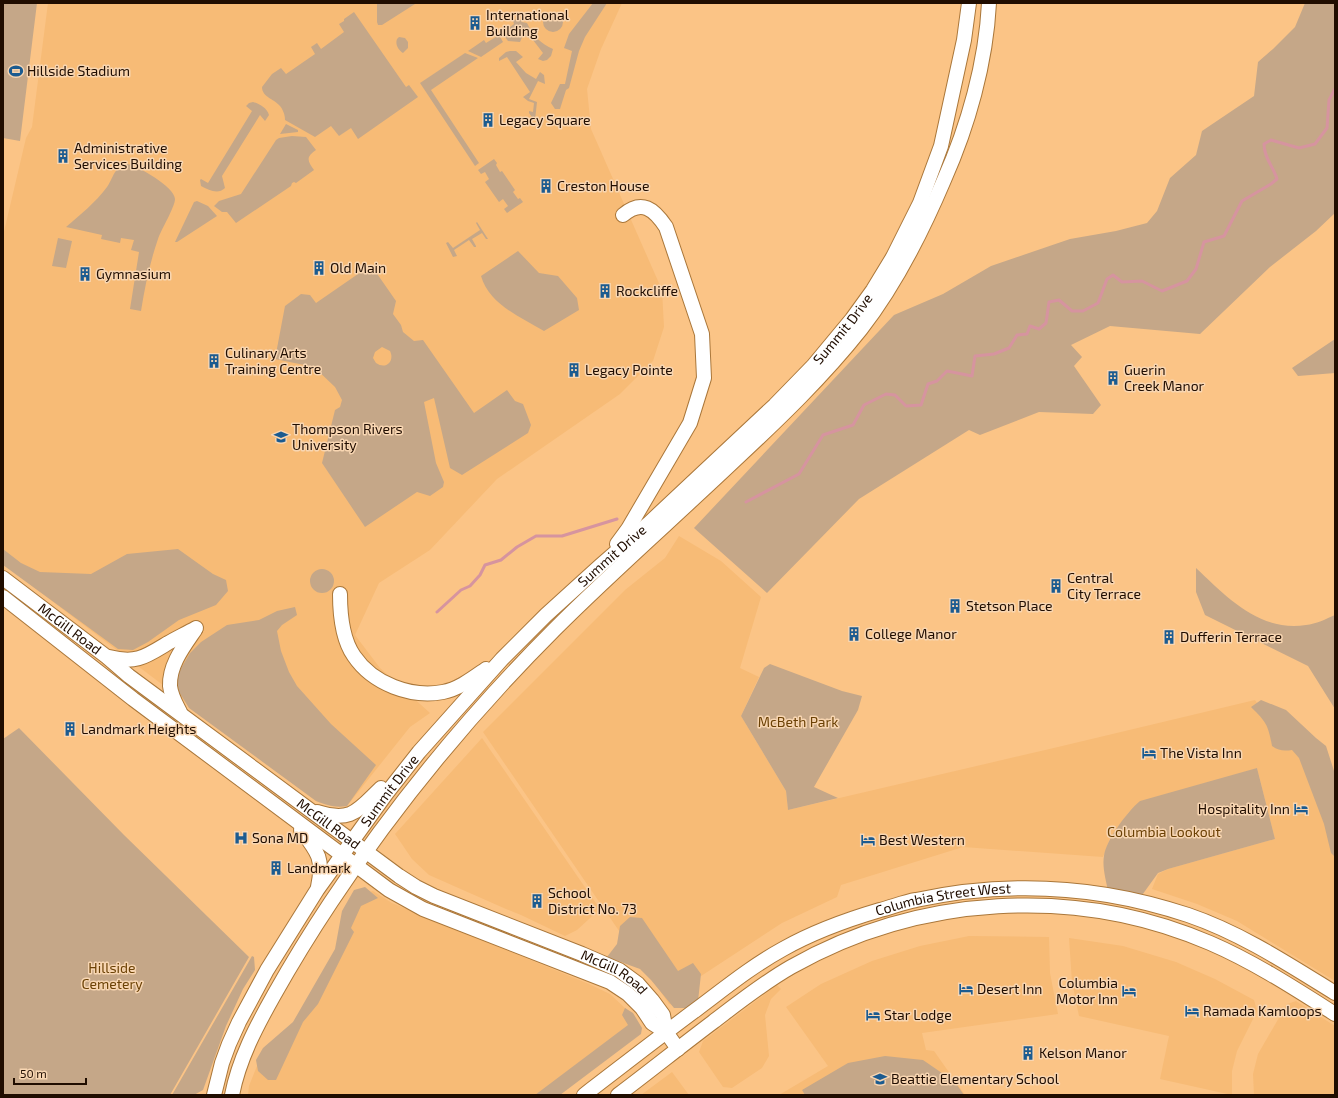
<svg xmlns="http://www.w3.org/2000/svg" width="1338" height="1098" font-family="'Exo 2',sans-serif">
<rect width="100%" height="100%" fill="#fbc486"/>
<path fill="#f7bb76" d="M48 3H622L601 49 587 89 591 129 662 290 664 327 653 361 620 394 497 479 430 550 379 583 355 635 380 668 430 713 410 727 347 806 338 807 327 805 316 801 3 564V236L26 138 32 127Z
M679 536 721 561 761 597 740 668 759 677 741 716 786 791 788 810 1058 747 1255 700 1284 744 1302 732 1335 783V981L1237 921 1197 904 1152 889 1158 874 1168 869 1275 839 1257 768 1129 812 1110 838 1103 857 963 847 841 885 837 897 782 923 698 978 679 1006 669 1004 483 732 625 590 665 558Z
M482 738 600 909 577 930 565 936 521 915 506 909 429 875 412 859 395 834Z
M373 891 392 903 589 984 610 994 625 1008 639 1030 556 1095H248L249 1086 263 1051 295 1025 338 948 354 896Z
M969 936 1049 937 1050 973 1058 1014 922 1033 926 1050 934 1051 965 1095H779L828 1066 786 1007 821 984 872 961 920 946Z
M1069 938 1123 946 1176 962 1215 979 1254 1000 1257 1011 1237 1051 1232 1071V1095L1160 1079 1169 1036 1079 1016 1072 982Z
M777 985 781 989 771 999 765 1015 769 1056 762 1068 732 1088 723 1087 699 1052 703 1041Z
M1296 1001 1335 1026V1095H1254L1253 1074 1258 1054 1287 1004Z
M672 1072 689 1095H641Z"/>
<path fill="#c5a788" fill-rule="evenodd" d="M3 3H37L20 141 3 138Z
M377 3H424L415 4 382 25H378L377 22Z
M593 3H607L585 37 579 51 569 88 566 90 560 109H555L551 103 560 84H565L572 51 564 48 569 34Z
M1305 3H1335V213L1316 231 1270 267 1200 334 1110 326 1071 345 1082 357 1074 366 1101 405 1093 414 1039 412 980 435 969 430 859 499 767 593 694 528 894 315 943 294 991 266 1070 239 1116 231 1147 223 1157 211 1170 178 1196 155 1202 131 1254 96 1258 62 1273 49 1295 27Z
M543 22a10 10 0 1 1 20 0a10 10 0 1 1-20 0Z
M354 12 406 87 409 85 418 97 358 139 351 128 339 136 331 126 315 137 285 120C285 115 283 109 279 105 274 99 262 97 262 87L272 74 281 68 286 74 315 54 311 47 317 43 321 49 344 32 339 24 344 21V19Z
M519 17 522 22 527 23C533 36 540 43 553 49L551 56 547 60 543 61 538 59 543 53 533 40 523 35 520 42 508 41 502 33 514 24 513 21Z
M499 35 503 42 481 57 468 51 484 40 486 43Z
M399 37 405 38 408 42V48L403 53C398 50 395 44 397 39Z
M510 51H516L523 57 516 62 526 73 536 79 540 72 544 75 545 84 538 81 529 99 537 102 535 120H534L529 113V111L533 112 534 103 528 101 523 97 530 92 507 57 499 61V58L506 52Z
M465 53 478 58 431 90 479 163 475 166 420 83Z
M253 102C260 104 267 108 269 115L265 121 260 115 222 176 225 188C218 195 209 190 201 186L200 180 201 179 208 183 252 111 246 106 249 103Z
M286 124 298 130V132L280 134Z
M292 136 306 137 316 150C306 157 307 160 314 170L296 183 294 182 292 183 291 186 236 223 227 212H222L214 206 219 201 241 194 276 140 279 138Z
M494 159 497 163 496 165 500 172 502 171 515 190 513 192 518 199 520 198 523 202 507 213 504 209 508 206 503 199 499 202 485 182 489 179 485 172 481 174 478 170Z
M127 164C138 166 175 187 175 199 175 207 161 230 158 239 150 262 145 286 141 311L130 309 139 252 131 250 134 240 121 238 120 243 101 239 102 235 66 227C80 215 96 202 107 187 114 177 113 168 127 164Z
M197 201 208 206 217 216 177 242H175L194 202Z
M477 222 488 239H486L482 233 472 239 476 246V247H474L469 240 454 250 457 256 453 257 446 243 448 242 453 248 480 230 476 223Z
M58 238 72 241 66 268 52 266Z
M518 251 539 273 558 276 577 298 579 310 544 331C520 317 489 304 481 276Z
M371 265 396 301 393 314 401 325 403 332 414 341 423 340 474 413 507 390 515 401 523 404 531 425 528 433 462 475 450 468 434 398 424 402 436 463 444 482 443 487 430 496 417 492 365 527 322 463 335 410 340 407 342 400 335 387 314 367 275 359 285 306 301 294 310 295 316 303ZM382 347 390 351C395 361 386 370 376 363L373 358 375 352Z
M1335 339V373L1298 376 1292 368Z
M3 549 21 563 40 572 91 574 127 554 178 549 213 574 226 580 228 591 216 605 179 620 148 642 133 650 118 649 3 565Z
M1196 568C1227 597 1259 632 1306 625 1316 624 1326 619 1335 615V709L1308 666 1205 615 1196 592Z
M310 581a12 12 0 1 1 24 0a12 12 0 1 1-24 0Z
M295 607 297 615 282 625 277 631 281 651 289 672 297 686 331 724 376 765 347 806C335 808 327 805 316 801L189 708 179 692 177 682 180 670 190 653 201 642 227 625 259 620 277 611Z
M770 664 842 691 862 696 858 710 814 787 838 798 788 810 786 791 741 716 764 668Z
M1261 700 1286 710 1316 738 1326 746 1335 774V857L1331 853 1324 824 1299 758 1292 750C1284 751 1279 751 1272 746 1268 724 1266 722 1251 707Z
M19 728 124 835 249 957 170 1095H3V739Z
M1257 768 1275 839 1168 869 1158 873 1140 898 1108 891C1106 880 1102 867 1104 856 1106 840 1127 812 1140 801Z
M365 887 378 898 361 906 351 928 354 932 318 1004 303 1022 276 1080H268L258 1071 256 1060 263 1048 293 1022 335 949 342 911 354 890Z
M630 917 642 918 678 971 693 963 701 974 698 1001 687 1008H674L651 980 640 969 607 957 617 944 620 926Z
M252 956 254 957 255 970 243 989 226 1026 203 1090 194 1095H172Z
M625 1008 633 1013 642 1028 641 1034 560 1095H535L628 1025 622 1015Z
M885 1056 923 1060 955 1082 964 1095H805L802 1090 848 1063Z"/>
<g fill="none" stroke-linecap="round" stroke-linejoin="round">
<path stroke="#d6949f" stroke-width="3" d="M746 502 799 474 823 435 853 425 864 405 886 394 895 395 906 406 921 405 928 384 937 381 947 371 972 376 975 356 994 354 1009 348 1017 335 1027 334 1030 326 1039 329 1046 323 1049 302 1059 300 1072 311H1083L1098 303 1107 279 1113 275 1122 282 1142 281 1162 291 1187 281 1196 269 1204 242 1224 236 1242 201 1271 184 1277 179C1273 166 1264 158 1264 144L1271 140 1299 148 1315 144 1327 128 1329 100 1335 89
M437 612 461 590 470 586 480 575 485 565 501 560 517 547 536 536H562L617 519"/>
<defs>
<g id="secondary">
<path d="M617 544 628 529 690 423 704 378 702 334 666 227C654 209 642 199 623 215"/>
<path id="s1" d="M3 578 107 657 129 676 399 876 416 887 434 896 582 954 619 970 638 984 652 1000 663 1015 666 1032"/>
<path d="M340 594C340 615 342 639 354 656 373 684 411 698 443 692 459 689 473 678 486 669"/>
<path d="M3 597 133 699 389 890 423 909 610 982 628 994 642 1008 652 1023 666 1032 678 1049"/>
<path d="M109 657C136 664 145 657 168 643 177 638 187 633 196 628"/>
<path d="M180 712C176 704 171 696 170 686 169 665 184 646 195 630"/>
<path d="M317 812C352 823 358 810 381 788"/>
<path d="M301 830C318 852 324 859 318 887"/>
<path id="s2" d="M214 1095 222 1063 229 1044 239 1022 267 970 317 890 335 865 386 794 419 752 502 659 546 615 600 566 648 524 775 405 813 366 852 319 873 290 893 257 920 203 941 146 964 40 969 3"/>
<path d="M232 1095C239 1059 256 1027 274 995 292 963 311 932 331 902 396 804 472 712 555 629 613 571 675 517 734 461 779 419 823 377 861 329 896 284 922 232 944 180 968 126 986 63 989 3"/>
<path id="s3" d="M584 1095C622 1066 659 1037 697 1009 725 988 752 966 783 949 813 932 846 920 880 910 892 907 904 902 916 900 1009 880 1098 885 1188 915 1241 933 1288 964 1335 993"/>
<path d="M618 1095C650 1071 681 1046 713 1022 738 1003 763 983 791 967 918 895 1076 885 1210 943 1254 962 1294 988 1335 1014"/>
</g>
</defs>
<use href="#secondary" stroke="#aa773a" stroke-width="16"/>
<use href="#secondary" stroke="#fff" stroke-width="14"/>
</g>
<defs>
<symbol id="building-bare" viewBox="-9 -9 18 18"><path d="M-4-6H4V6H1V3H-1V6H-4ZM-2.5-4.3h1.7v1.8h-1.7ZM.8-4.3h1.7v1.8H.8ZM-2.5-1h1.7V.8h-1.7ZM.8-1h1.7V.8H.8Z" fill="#1b5b90" stroke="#f8d6b2" stroke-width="2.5" paint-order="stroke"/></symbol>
<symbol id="stadium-bare" viewBox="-9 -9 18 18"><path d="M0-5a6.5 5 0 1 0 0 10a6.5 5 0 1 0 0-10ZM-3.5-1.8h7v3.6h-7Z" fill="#1b5b90" stroke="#f8d6b2" stroke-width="2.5" paint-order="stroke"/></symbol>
<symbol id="university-bare" viewBox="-9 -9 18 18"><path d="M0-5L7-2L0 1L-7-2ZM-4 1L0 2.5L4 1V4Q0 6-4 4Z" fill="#1b5b90" stroke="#f8d6b2" stroke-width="2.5" paint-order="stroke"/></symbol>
<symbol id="hotel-bare" viewBox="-9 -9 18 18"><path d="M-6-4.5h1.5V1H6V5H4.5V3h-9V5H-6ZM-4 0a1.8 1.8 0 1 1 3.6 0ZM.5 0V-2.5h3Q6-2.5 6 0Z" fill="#1b5b90" stroke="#f8d6b2" stroke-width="2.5" paint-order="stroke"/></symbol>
<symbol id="hospital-bare" viewBox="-9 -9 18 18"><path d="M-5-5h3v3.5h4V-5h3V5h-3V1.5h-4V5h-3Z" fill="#1b5b90" stroke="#f8d6b2" stroke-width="2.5" paint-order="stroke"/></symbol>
<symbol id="school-bare" viewBox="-9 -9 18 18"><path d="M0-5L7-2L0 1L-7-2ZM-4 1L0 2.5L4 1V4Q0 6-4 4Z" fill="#1b5b90" stroke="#f8d6b2" stroke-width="2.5" paint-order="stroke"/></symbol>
</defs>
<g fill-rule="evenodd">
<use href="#building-bare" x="465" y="13" width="20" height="20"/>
<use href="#stadium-bare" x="6" y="61" width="20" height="20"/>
<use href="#building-bare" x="478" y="110" width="20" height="20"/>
<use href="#building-bare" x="53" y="146" width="20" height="20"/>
<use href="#building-bare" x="536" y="176" width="20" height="20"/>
<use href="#building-bare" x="309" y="258" width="20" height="20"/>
<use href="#building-bare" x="75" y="264" width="20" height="20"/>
<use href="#building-bare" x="595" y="281" width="20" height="20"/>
<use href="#building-bare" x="204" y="351" width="20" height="20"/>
<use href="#building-bare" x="564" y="360" width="20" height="20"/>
<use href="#building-bare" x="1103" y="368" width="20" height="20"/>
<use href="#university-bare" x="271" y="427" width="20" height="20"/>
<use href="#building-bare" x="1046" y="576" width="20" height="20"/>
<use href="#building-bare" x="945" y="596" width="20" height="20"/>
<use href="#building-bare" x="844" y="624" width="20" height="20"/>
<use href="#building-bare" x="1159" y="627" width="20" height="20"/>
<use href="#building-bare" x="60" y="719" width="20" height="20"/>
<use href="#hotel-bare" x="1139" y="743" width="20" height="20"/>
<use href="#hotel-bare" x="1291" y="799" width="20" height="20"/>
<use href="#hospital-bare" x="231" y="828" width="20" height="20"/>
<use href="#hotel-bare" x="858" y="830" width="20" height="20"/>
<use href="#building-bare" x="266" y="858" width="20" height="20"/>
<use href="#building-bare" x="527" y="891" width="20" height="20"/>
<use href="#hotel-bare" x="956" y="979" width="20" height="20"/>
<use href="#hotel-bare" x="1119" y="981" width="20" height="20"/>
<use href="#hotel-bare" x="1182" y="1001" width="20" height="20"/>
<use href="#hotel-bare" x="863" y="1005" width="20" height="20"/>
<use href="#building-bare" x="1018" y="1043" width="20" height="20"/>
<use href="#school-bare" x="870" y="1069" width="20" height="20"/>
</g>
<g text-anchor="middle" stroke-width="3" stroke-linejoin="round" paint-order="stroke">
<g font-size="14" fill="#200d00" stroke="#f8d6b2" text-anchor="start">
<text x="486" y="20">International<tspan x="486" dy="16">Building</tspan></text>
<text x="27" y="76">Hillside Stadium</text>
<text x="499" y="125">Legacy Square</text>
<text x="74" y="153">Administrative<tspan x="74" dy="16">Services Building</tspan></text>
<text x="557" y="191">Creston House</text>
<text x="330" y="273">Old Main</text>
<text x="96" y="279">Gymnasium</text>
<text x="616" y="296">Rockcliffe</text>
<text x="225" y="358">Culinary Arts<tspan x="225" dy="16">Training Centre</tspan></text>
<text x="585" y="375">Legacy Pointe</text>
<text x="1124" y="375">Guerin<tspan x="1124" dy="16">Creek Manor</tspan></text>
<text x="292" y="434">Thompson Rivers<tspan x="292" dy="16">University</tspan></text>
<text x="1067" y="583">Central<tspan x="1067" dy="16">City Terrace</tspan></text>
<text x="966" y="611">Stetson Place</text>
<text x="865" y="639">College Manor</text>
<text x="1180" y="642">Dufferin Terrace</text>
<text x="81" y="734">Landmark Heights</text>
<text x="1160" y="758">The Vista Inn</text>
<text x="1290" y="814" text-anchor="end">Hospitality Inn</text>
<text x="252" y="843">Sona MD</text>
<text x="879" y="845">Best Western</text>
<text x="287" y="873">Landmark</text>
<text x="548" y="898">School<tspan x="548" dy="16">District No. 73</tspan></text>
<text x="1118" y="988" text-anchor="end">Columbia<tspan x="1118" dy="16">Motor Inn</tspan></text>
<text x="977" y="994">Desert Inn</text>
<text x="1203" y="1016">Ramada Kamloops</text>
<text x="884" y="1020">Star Lodge</text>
<text x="1039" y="1058">Kelson Manor</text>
<text x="891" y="1084">Beattie Elementary School</text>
</g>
<g font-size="14" fill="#200d00" stroke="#f8d6b2">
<text dy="5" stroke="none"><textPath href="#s2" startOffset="1002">Summit Drive</textPath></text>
<text dy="5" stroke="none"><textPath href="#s2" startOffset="678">Summit Drive</textPath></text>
<text dy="5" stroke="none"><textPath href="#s1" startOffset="84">McGill Road</textPath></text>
<text dy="5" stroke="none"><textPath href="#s2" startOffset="354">Summit Drive</textPath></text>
<text dy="5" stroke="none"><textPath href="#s1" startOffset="408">McGill Road</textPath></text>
<text dy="5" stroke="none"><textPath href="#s3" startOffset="416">Columbia Street West</textPath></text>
<text dy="5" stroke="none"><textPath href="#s1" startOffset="732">McGill Road</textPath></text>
</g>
<g font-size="14" fill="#6b4105" stroke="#f8d6b2">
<text x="798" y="727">McBeth Park</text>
<text x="1164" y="837">Columbia Lookout</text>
<text x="112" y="973">Hillside<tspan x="112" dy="16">Cemetery</tspan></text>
</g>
</g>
<rect width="1338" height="1098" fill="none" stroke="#200d00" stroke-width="8"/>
<path d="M14 1078v6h72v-6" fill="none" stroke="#200d00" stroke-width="2"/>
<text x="20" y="1078" font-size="12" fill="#200d00" stroke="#f8d6b2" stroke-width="3" paint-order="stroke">50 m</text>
</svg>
